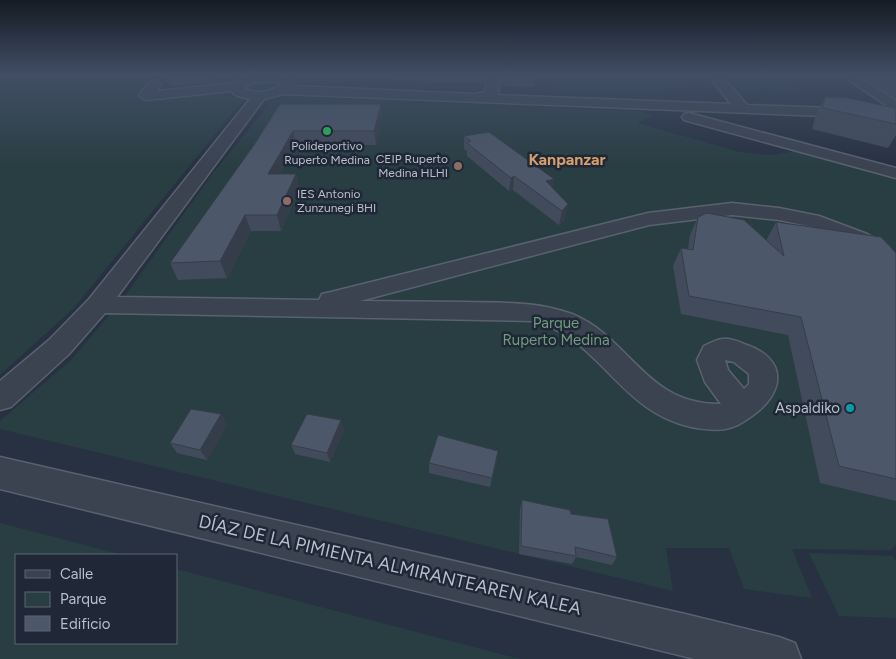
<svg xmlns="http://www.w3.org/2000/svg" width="896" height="659" font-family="Figtree,sans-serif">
<rect width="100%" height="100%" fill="#273142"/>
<path fill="#293e43" d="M0 74H164L137 100 219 93 243 100 74 308 0 375Z
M551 74H699L703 79 649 93 552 89Z
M725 74H762L769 80 787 81 798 90 756 88 760 93 742 92Z
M274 80 282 85 281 87 258 93 244 91 243 86 250 82Z
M291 96 638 111 654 115 637 123 740 152 770 155 797 151 896 178V545L891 550 792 549 812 598 744 589 729 548H666L673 591 0 429V421L70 361 122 300 213 173 272 101Z
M0 523 123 555H16V643H176V569L520 659H0Z
M809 553 893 556 896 561V618L839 616Z"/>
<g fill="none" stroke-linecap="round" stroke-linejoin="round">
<defs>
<path id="minor" d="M261 74H276L291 78 294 86 474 94 485 92 488 74H500L498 95 731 104 707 74H720L747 105 893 110 840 74H854L896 101V119L284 94 264 99 117 297 319 300 322 294 331 292 648 213 732 203 779 208 819 216 867 234 888 246 896 257V279L888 277 872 256 851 244 813 227 779 220 732 215 649 225 360 301C395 301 431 302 466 302 502 303 537 301 572 314 631 338 645 405 721 404L705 382 697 360 704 346C710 343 716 340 722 339 729 338 737 341 744 344 788 358 786 392 752 416 743 422 737 427 725 429 714 431 702 429 691 427 619 411 601 339 533 321L105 313 69 354 11 407 0 410V381L49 340 89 299 250 99 237 96 231 91 146 100 139 96C143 90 148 82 155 80L161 84 157 91 234 83 243 77ZM261 82H275L281 85C270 92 255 95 244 88L252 83ZM725 360 734 362 749 374V384L744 389 728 370Z
M689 113 896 168V178L684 120 682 117 684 114Z
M0 457 685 614 779 637 795 643 801 659H695L0 489Z"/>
</defs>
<use href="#minor" stroke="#59616f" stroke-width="3"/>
<use href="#minor" fill="#3b4351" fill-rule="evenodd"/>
</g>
<path fill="#424b5b" d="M165 74H218L212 83 170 86Z
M308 74H487L485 83 308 77Z
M502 74H536L534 87 504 86V84H501Z
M857 74H896V99Z
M825 97 896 108V135L888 148 812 129 815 118Z
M280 104H381L382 117 376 145H296L280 174H296L299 189 281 231H251L227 278 178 280 170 263 254 145Z
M464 136 554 179 553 188 565 219 559 225 513 190 509 191 467 156V151L464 149Z
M698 217 766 241 776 222 896 253V501L820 483 788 335 681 314 673 266 681 248 688 249 690 235Z
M221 414 227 424 207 460 177 453 170 443Z
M344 430 330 462 295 454 291 445Z
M497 460 490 487 429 473V463Z
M522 500 571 514 617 557 612 565 576 557 572 564 519 554 520 509Z"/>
<path fill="#363d4a" d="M208 74H218L212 83Z
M381 104 382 117 376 145 374 131Z
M293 131 296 145 272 189 268 174Z
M296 174 299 189 281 231 277 215Z
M514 176 513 190 509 191 511 178Z
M554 179 552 193 546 181Z
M568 204 565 219 559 225 562 211Z
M245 215 251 231 227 278 220 261Z
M221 414 227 424 207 460 200 450Z
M341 420 344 430 330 462 327 453Z
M498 451 497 460 490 487Z"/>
<path fill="#4d576a" stroke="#363d4a" d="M505 74H536V75Z
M888 74H896V79Z
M825 97 847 98 896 108V124L823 108Z
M280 104H381L374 131H293L268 174H296L277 215H245L220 261 170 263 254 145Z
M489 132 554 179 546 181 568 204 562 211 514 176 511 178 467 143 471 141 464 136Z
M707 213 744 220 784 256 776 222 881 237 896 253V479L839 466 801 317 689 296 681 248 693 250 698 217Z
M191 409 221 414 200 450 170 443Z
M307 414 341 420 327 453 291 445Z
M438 435 498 451 492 478 429 463Z
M522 500 570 510 571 514 608 519 617 557 575 547 576 556 521 546Z"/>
<linearGradient id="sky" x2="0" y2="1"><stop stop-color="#151b24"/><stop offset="0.45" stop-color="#414e65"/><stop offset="1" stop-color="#414e65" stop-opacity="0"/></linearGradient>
<rect width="896" height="166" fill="url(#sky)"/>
<circle fill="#2e9e5b" stroke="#202837" stroke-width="2" cx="327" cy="131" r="5"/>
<g fill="#8d6e63" stroke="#202837" stroke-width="2">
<circle cx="458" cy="166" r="5"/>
<circle cx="287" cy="201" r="5"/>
</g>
<circle fill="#0f9aa8" stroke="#202837" stroke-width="2" cx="850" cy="408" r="5"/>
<g text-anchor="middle" stroke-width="5" stroke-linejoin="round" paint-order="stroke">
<g font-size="12" fill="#b8becb" stroke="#202837">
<text x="327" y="150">Polideportivo<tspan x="327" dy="14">Ruperto Medina</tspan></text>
<text x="448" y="163" text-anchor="end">CEIP Ruperto<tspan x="448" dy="14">Medina HLHI</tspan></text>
<text x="297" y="198" text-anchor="start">IES Antonio<tspan x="297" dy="14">Zunzunegi BHI</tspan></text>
</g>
<g font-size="15" fill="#709c7d" stroke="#202837">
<text x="556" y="328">Parque<tspan x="556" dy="17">Ruperto Medina</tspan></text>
</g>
<g font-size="15" fill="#b8becb" stroke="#202837" text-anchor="end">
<text x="840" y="413">Aspaldiko</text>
</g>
<g font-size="16" font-weight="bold" fill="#d49f6b" stroke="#202837">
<text x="567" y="165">Kanpanzar</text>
</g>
<g font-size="18" fill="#b8becb" stroke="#202837">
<text transform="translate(390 565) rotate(13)" y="6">DÍAZ DE LA PIMIENTA ALMIRANTEAREN KALEA</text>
</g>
</g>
<rect x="15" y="554" width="162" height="90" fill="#202837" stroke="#5d6472"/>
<rect x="25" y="570" width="25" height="8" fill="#3b4351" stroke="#5d6472"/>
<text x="60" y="579" font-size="15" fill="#b8becb">Calle</text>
<rect x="25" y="592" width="25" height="15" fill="#293e43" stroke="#5d6472"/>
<text x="60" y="604" font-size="15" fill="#b8becb">Parque</text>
<rect x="25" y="616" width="25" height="15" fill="#4d576a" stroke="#5d6472"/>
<text x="60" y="629" font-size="15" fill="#b8becb">Edificio</text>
</svg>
